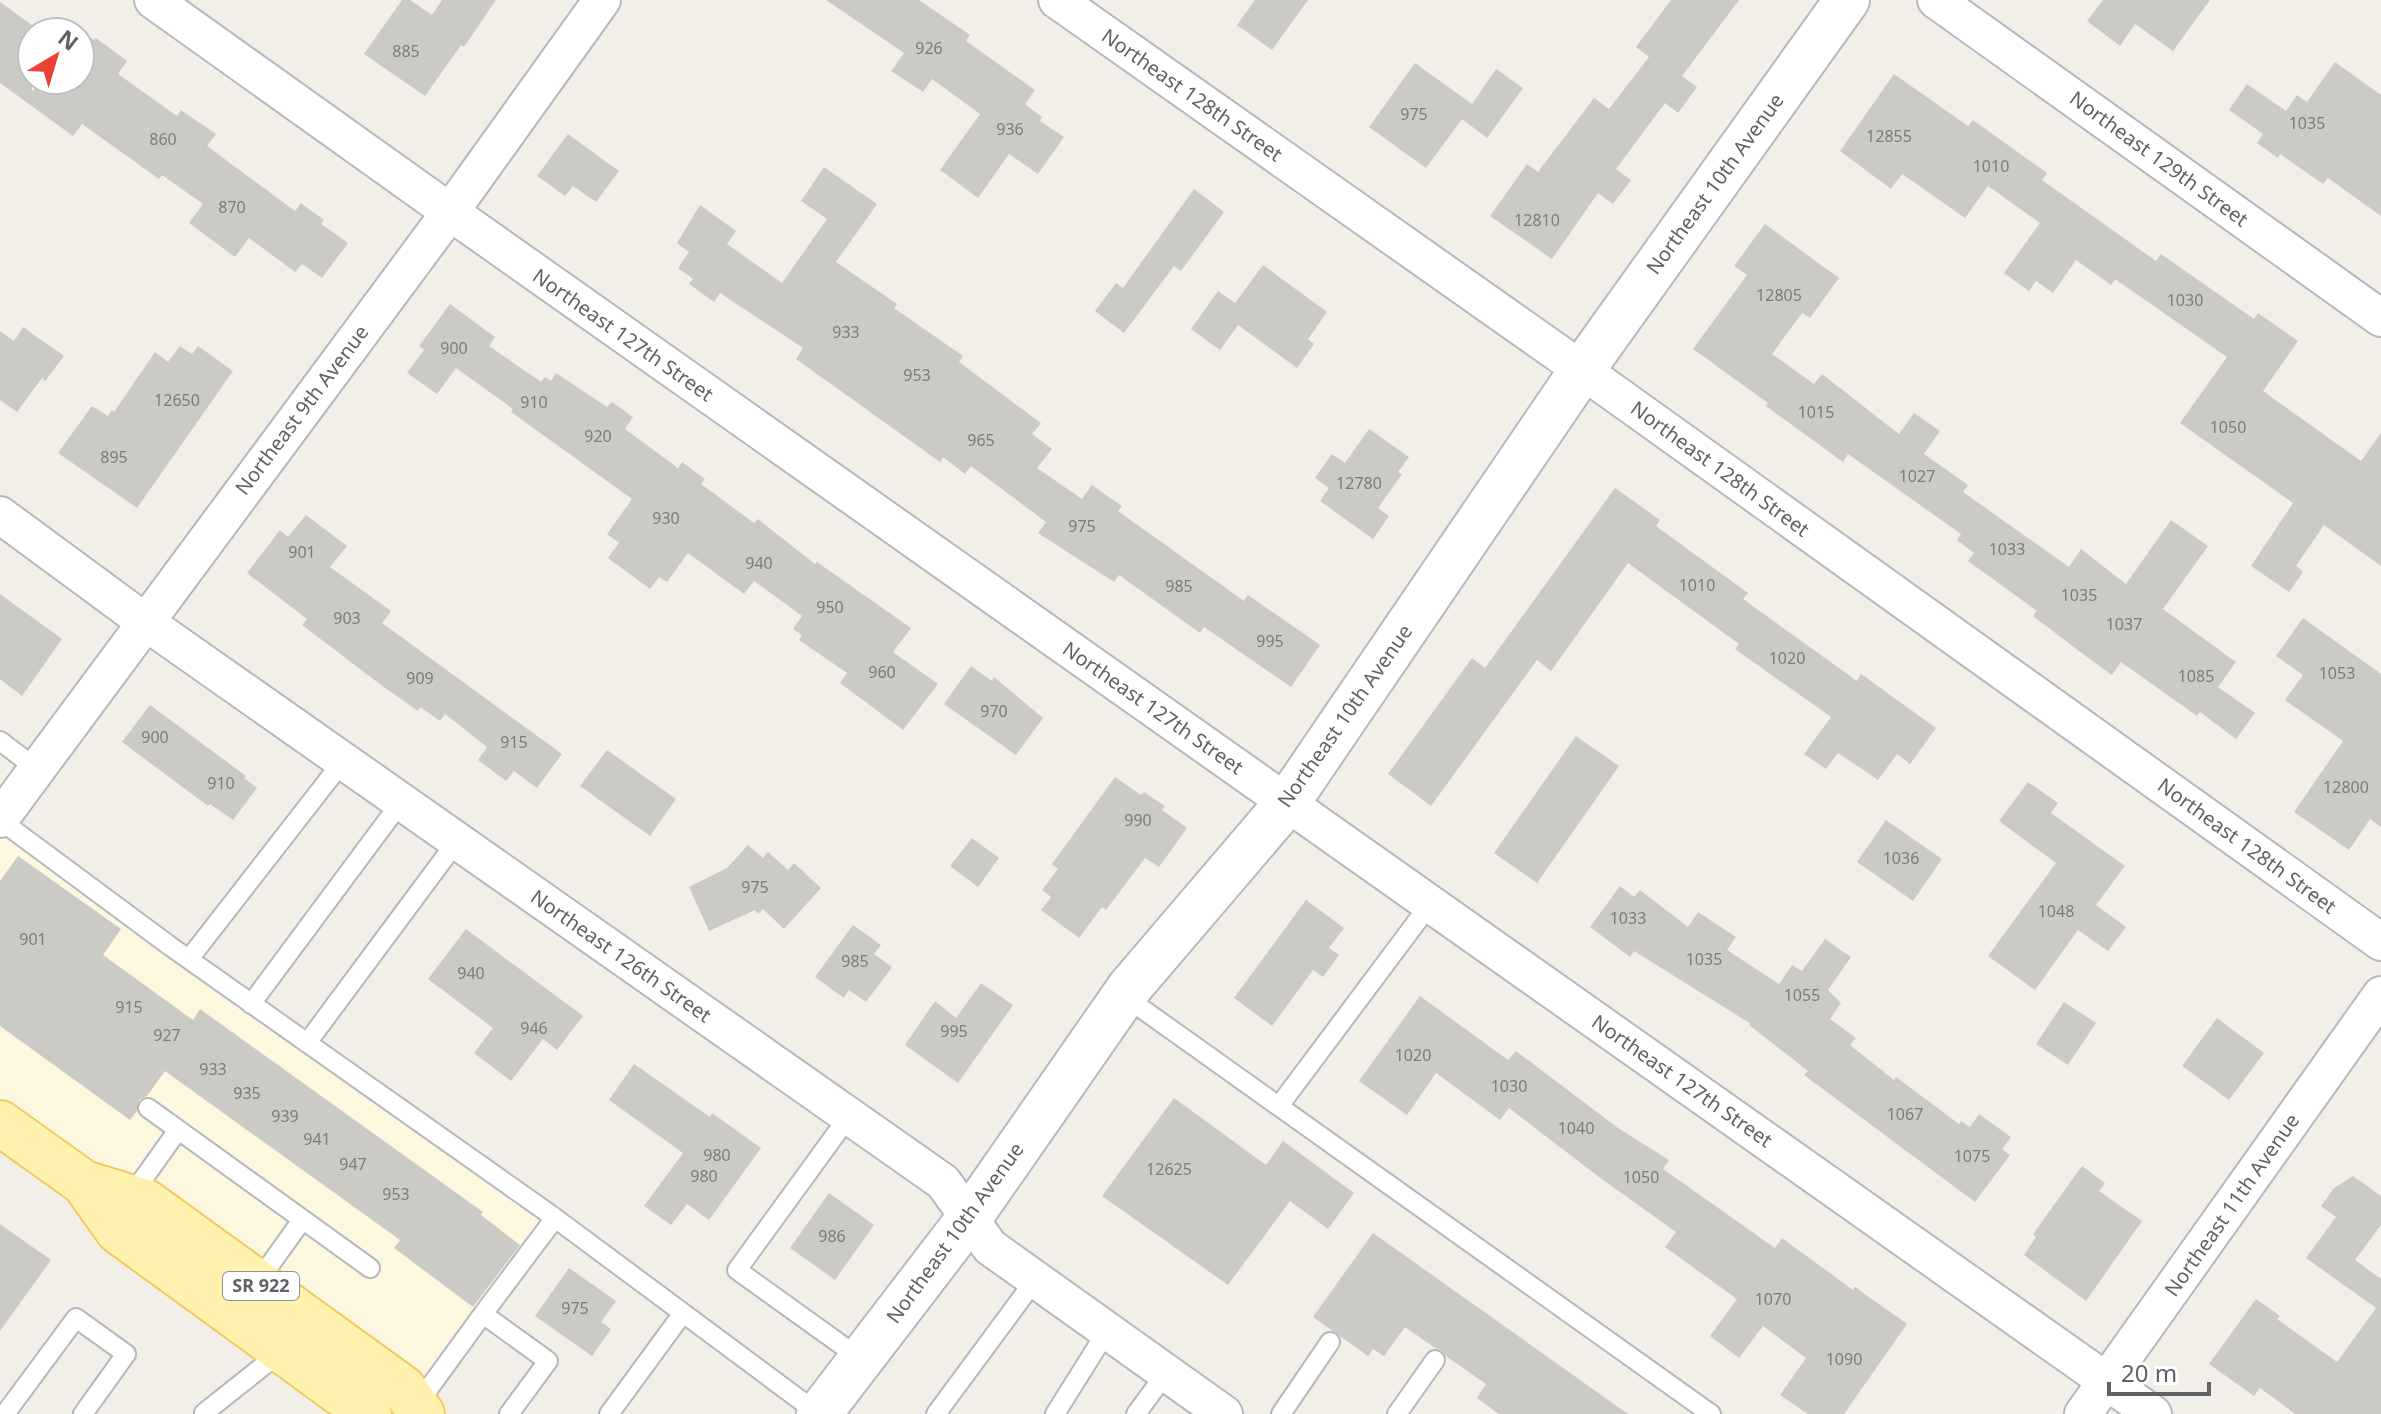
<svg xmlns="http://www.w3.org/2000/svg" width="2381" height="1414" font-family="'Noto Sans',sans-serif">
<rect width="100%" height="100%" fill="#f1efe8"/>
<path fill="#fef7e0" d="M0 812 559 1207 403 1414 0 1119Z"/>
<path fill="#cccac5" d="M402 0H410L432 15 442 0H496L464 47 461 45 425 96 364 54Z
M826 0H919L970 35 966 41 1035 90 1025 104 1042 117 1040 121 1064 137 1038 174 1009 154 978 198 940 170 980 114 932 79 923 92 891 71 904 53Z
M1255 0H1308L1272 50 1237 25Z
M1671 0H1739L1682 76 1697 87 1678 113 1665 103 1616 169 1631 180 1613 204 1598 193 1552 259 1490 216 1527 164 1538 172 1594 98 1609 109 1649 57 1636 47Z
M2103 0H2210L2173 51 2135 24 2120 46 2087 21Z
M0 2 32 25V92L41 80H80V32H76L78 29 94 40 96 38 127 61 118 74 177 116 181 110 216 134 207 146 295 211 301 203 324 220 321 224 348 243 322 278 302 264 295 272 249 238 235 257 189 223 203 204 162 175 159 179 82 124 73 136 0 83Z
M2335 62 2381 95V216L2328 178 2323 184 2280 154 2278 158 2257 143 2263 134 2229 110 2247 84 2286 111 2297 95 2307 102Z
M1415 63 1472 104 1496 69 1523 88 1487 138 1462 119 1426 168 1369 127Z
M1894 74 1968 126 1973 120 2047 173 2042 180 2156 261 2161 254 2254 319 2258 313 2298 341 2263 391 2361 461 2381 433V566L2324 525 2296 566 2303 572 2289 592 2251 566 2293 503 2180 423 2227 357 2115 279 2111 285 2076 260 2053 293 2036 281 2029 291 2004 273 2040 223 1988 186 1965 218 1902 174 1891 189 1840 151Z
M568 134 619 171 596 202 573 186 565 196 537 176Z
M824 167 877 204 836 262 897 304 894 308 963 356 959 362 1041 423 1032 434 1052 449 1037 468 1082 499 1092 485 1122 506 1118 511 1244 601 1248 595 1320 645 1291 687 1204 627 1200 633 1119 575 1114 582 1038 533 1046 522 971 466 965 474 943 457 940 462 796 359 803 348 720 293 714 302 689 284 693 279 678 268 689 252 677 243 700 205 736 231 727 244 782 283 827 219 801 201Z
M1194 189 1224 212 1181 271 1174 266 1124 333 1095 311 1116 283 1123 288Z
M1765 224 1839 278 1810 318 1802 313 1772 354 1814 384 1822 374 1899 434 1914 413 1940 431 1924 454 1968 485 1963 492 2069 567 2081 549 2126 584 2171 520 2208 546 2163 609 2236 662 2218 687 2255 713 2236 739 2200 712 2197 716 2121 662 2112 675 2079 651 2033 616 2037 611 1968 561 1974 553 1957 540 1961 534 1848 454 1843 462 1766 406 1768 403 1693 349 1747 275 1734 266Z
M1263 265 1327 312 1308 339 1314 344 1297 368 1238 325 1220 350 1191 329 1218 291 1235 303Z
M450 304 495 337 489 346 541 382 545 377 551 381 556 373 607 407 612 402 633 417 625 429 678 468 682 462 705 479 701 484 754 523 758 519 815 564 817 562 911 628 893 652 938 684 903 730 840 683 847 673 799 640 802 635 793 629 802 616 754 581 744 594 688 553 667 582 659 577 650 589 608 558 619 543 607 534 632 499 511 412 513 409 456 368 437 394 407 373 424 350 419 346Z
M23 327 64 356 45 381 42 378 17 412 0 400V331L14 341Z
M180 346 192 354 198 346 233 371 137 508 58 453 92 406 108 416 112 410 114 412 155 352 168 362Z
M1369 429 1409 457 1398 472 1402 474 1378 508 1389 516 1373 539 1320 501 1329 488 1315 478 1332 454 1345 463Z
M1615 488 1660 520 1656 526 1748 593 1743 599 1857 681 1861 674 1936 728 1910 764 1897 754 1878 780 1838 753 1826 769 1804 754 1831 717 1735 649 1739 644 1628 563 1551 671 1537 660 1431 806 1388 774 1472 658 1485 668Z
M306 515 347 546 330 567 391 611 382 623 562 754 537 788 514 771 506 781 478 760 487 747 445 714 440 721 420 707 418 711 385 688 302 625 307 619 247 573 280 530 288 537Z
M0 594 62 639 22 696 0 679Z
M2303 618 2381 674V827L2370 819 2349 850 2294 812 2343 741 2285 700 2303 675 2276 656Z
M971 666 992 681 994 677 1043 718 1016 755 944 704Z
M150 705 246 776 244 778 257 788 233 820 210 804 208 806 122 742Z
M1576 736 1619 766 1537 883 1494 853Z
M607 750 676 799 650 836 580 786Z
M1115 777 1141 795 1144 792 1165 806 1162 810 1187 828 1159 867 1145 858 1106 910 1102 907 1079 938 1041 910 1051 897 1042 890 1058 869 1052 864Z
M2028 782 2058 803 2051 813 2125 866 2096 905 2126 927 2108 951 2078 930 2035 990 1988 956 2056 863 1999 821Z
M1886 820 1942 859 1913 901 1857 862Z
M972 838 999 858 978 887 950 866Z
M748 845 763 858 768 852 788 870 794 863 821 888 784 929 763 909 758 914 755 910 709 931 689 887 727 868Z
M18 856 121 929 103 955 193 1020 200 1009 483 1212 481 1215 520 1245 473 1307 394 1248 400 1240 165 1071 147 1096 139 1100 137 1111 130 1120 0 1026V881Z
M1620 886 1634 897 1640 890 1688 927 1698 912 1736 937 1727 950 1779 984 1792 965 1802 971 1825 939 1851 957 1828 990 1841 1003 1830 1019 1856 1038 1850 1045 1894 1080 1896 1077 1959 1124 1961 1121 1970 1127 1979 1114 2011 1137 2002 1149 2010 1155 1975 1202 1804 1075 1808 1071 1749 1025 1751 1024 1634 951 1630 957 1590 927Z
M1306 900 1344 928 1329 948 1339 955 1323 977 1313 970 1272 1026 1234 998Z
M853 925 881 945 874 954 892 967 866 1002 849 990 844 998 815 977Z
M466 929 583 1016 557 1050 543 1039 511 1081 474 1053 493 1028 428 979Z
M981 983 1013 1005 958 1083 905 1045 935 1001 956 1018Z
M1420 996 1508 1060 1516 1051 1618 1128 1669 1160 1663 1169 1775 1248 1782 1238 1853 1290 1855 1287 1907 1324 1844 1414H1808L1780 1395 1806 1358 1763 1326 1739 1358 1710 1336 1737 1299 1665 1247 1676 1232 1599 1177 1509 1108 1500 1120 1436 1073 1407 1115 1359 1081Z
M2064 1002 2096 1023 2068 1065 2036 1044Z
M2217 1018 2264 1053 2229 1100 2182 1066Z
M634 1064 710 1117 712 1113 761 1148 709 1220 687 1204 671 1225 644 1206 683 1153 609 1100Z
M1174 1098 1266 1165 1283 1141 1354 1193 1328 1229 1290 1201 1228 1285 1102 1196Z
M2082 1166 2105 1183 2099 1191 2142 1221 2086 1301 2024 1255 2036 1237 2033 1234Z
M2353 1176 2381 1196V1225L2355 1260 2381 1279V1414H2295L2260 1388 2254 1396 2209 1364 2256 1299 2280 1316 2277 1319 2337 1362 2376 1308 2306 1258 2336 1217 2321 1206 2334 1188Z
M829 1193 874 1225 835 1280 790 1248Z
M0 1224 51 1260 0 1331Z
M1373 1233 1628 1414H1499L1477 1398 1486 1384 1446 1356 1441 1350 1435 1348 1405 1327 1384 1356 1373 1349 1368 1356 1313 1317Z
M569 1268 616 1301 601 1322 611 1329 592 1356 535 1316Z"/>
<g fill="none" stroke-linecap="round" stroke-linejoin="round">
<defs>
<path id="lane" d="M0 741 37 769
M0 820 170 946 551 1215 819 1414
M189 959 343 761
M1124 996 1711 1414
M251 1004 401 802
M307 1043 457 841
M1279 1106 1430 904
M148 1108 370 1268
M849 1116 737 1270 861 1359
M131 1196 178 1130
M257 1283 302 1220
M416 1406 483 1314
M204 1413 282 1351
M5 1414 76 1318 126 1354 83 1414
M509 1414 548 1361 483 1314 555 1218
M609 1414 683 1313
M936 1414 1035 1280
M1055 1414 1107 1331
M1136 1414 1166 1373
M1281 1414 1330 1342
M1397 1414 1435 1360"/>
<path id="street" d="M153 0 450 212 2153 1414
M1057 0 1582 370 2381 942
M1936 0 2381 318
M0 515 144 621 943 1182 990 1247 1224 1414
M0 819 450 212 602 0
M2083 1414 2381 995"/>
<path id="secondary" d="M819 1414 970 1217 1130 987 1287 803 1582 370 1847 0"/>
<path id="primary" d="M0 1123 84 1183 118 1231 369 1414
M84 1183 146 1202 403 1388 422 1414"/>
</defs>
<use href="#lane" stroke="#b5b8bc" stroke-width="22"/>
<use href="#street" stroke="#b5b8bc" stroke-width="40"/>
<use href="#secondary" stroke="#b6babf" stroke-width="48"/>
<use href="#primary" stroke="#f2c960" stroke-width="48"/>
<use href="#lane" stroke="#fff" stroke-width="18"/>
<use href="#street" stroke="#fff" stroke-width="36"/>
<use href="#secondary" stroke="#fff" stroke-width="44"/>
<use href="#primary" stroke="#fff2af" stroke-width="44"/>
</g>
<g text-anchor="middle" stroke-width="8" stroke-linejoin="round" paint-order="stroke">
<g font-size="16" fill="#7a7d7f">
<text x="929" y="54">926</text>
<text x="406" y="57">885</text>
<text x="1414" y="120">975</text>
<text x="2307" y="129">1035</text>
<text x="1010" y="135">936</text>
<text x="1889" y="142">12855</text>
<text x="163" y="145">860</text>
<text x="1991" y="172">1010</text>
<text x="232" y="213">870</text>
<text x="1537" y="226">12810</text>
<text x="1779" y="301">12805</text>
<text x="2185" y="306">1030</text>
<text x="846" y="338">933</text>
<text x="454" y="354">900</text>
<text x="917" y="381">953</text>
<text x="177" y="406">12650</text>
<text x="534" y="408">910</text>
<text x="1816" y="418">1015</text>
<text x="2228" y="433">1050</text>
<text x="598" y="442">920</text>
<text x="981" y="446">965</text>
<text x="114" y="463">895</text>
<text x="1917" y="482">1027</text>
<text x="1359" y="489">12780</text>
<text x="666" y="524">930</text>
<text x="1082" y="532">975</text>
<text x="2007" y="555">1033</text>
<text x="302" y="558">901</text>
<text x="759" y="569">940</text>
<text x="1697" y="591">1010</text>
<text x="1179" y="592">985</text>
<text x="2079" y="601">1035</text>
<text x="830" y="613">950</text>
<text x="347" y="624">903</text>
<text x="2124" y="630">1037</text>
<text x="1270" y="647">995</text>
<text x="1787" y="664">1020</text>
<text x="882" y="678">960</text>
<text x="2337" y="679">1053</text>
<text x="2196" y="682">1085</text>
<text x="420" y="684">909</text>
<text x="994" y="717">970</text>
<text x="155" y="743">900</text>
<text x="514" y="748">915</text>
<text x="221" y="789">910</text>
<text x="2346" y="793">12800</text>
<text x="1138" y="826">990</text>
<text x="1901" y="864">1036</text>
<text x="755" y="893">975</text>
<text x="2056" y="917">1048</text>
<text x="1628" y="924">1033</text>
<text x="33" y="945">901</text>
<text x="1704" y="965">1035</text>
<text x="855" y="967">985</text>
<text x="471" y="979">940</text>
<text x="1802" y="1001">1055</text>
<text x="129" y="1013">915</text>
<text x="534" y="1034">946</text>
<text x="954" y="1037">995</text>
<text x="167" y="1041">927</text>
<text x="1413" y="1061">1020</text>
<text x="213" y="1075">933</text>
<text x="1509" y="1092">1030</text>
<text x="247" y="1099">935</text>
<text x="1905" y="1120">1067</text>
<text x="285" y="1122">939</text>
<text x="1576" y="1134">1040</text>
<text x="317" y="1145">941</text>
<text x="717" y="1161">980</text>
<text x="1972" y="1162">1075</text>
<text x="353" y="1170">947</text>
<text x="1169" y="1175">12625</text>
<text x="704" y="1182">980</text>
<text x="1641" y="1183">1050</text>
<text x="396" y="1200">953</text>
<text x="832" y="1242">986</text>
<text x="1773" y="1305">1070</text>
<text x="575" y="1314">975</text>
<text x="1844" y="1365">1090</text>
</g>
<rect fill="#fff" stroke="#8f9295" stroke-width="2" x="223" y="1272" width="76" height="28" rx="6"/>
<g font-size="18" font-weight="bold" fill="#5f6368">
<text x="261" y="1292">SR 922</text>
</g>
<g font-size="20" fill="#5f6368" stroke="#fff">
<text transform="translate(1192 95) rotate(35)" y="7">Northeast 128th Street</text>
<text transform="translate(2159 159) rotate(36)" y="7">Northeast 129th Street</text>
<text transform="translate(1715 184) rotate(-54)" y="7">Northeast 10th Avenue</text>
<text transform="translate(623 335) rotate(35)" y="7">Northeast 127th Street</text>
<text transform="translate(302 410) rotate(-53)" y="7">Northeast 9th Avenue</text>
<text transform="translate(1720 469) rotate(36)" y="7">Northeast 128th Street</text>
<text transform="translate(1153 708) rotate(35)" y="7">Northeast 127th Street</text>
<text transform="translate(1345 716) rotate(-55)" y="7">Northeast 10th Avenue</text>
<text transform="translate(2247 846) rotate(36)" y="7">Northeast 128th Street</text>
<text transform="translate(621 956) rotate(35)" y="7">Northeast 126th Street</text>
<text transform="translate(1682 1081) rotate(35)" y="7">Northeast 127th Street</text>
<text transform="translate(2232 1205) rotate(-55)" y="7">Northeast 11th Avenue</text>
<text transform="translate(955 1233) rotate(-54)" y="7">Northeast 10th Avenue</text>
</g>
</g>
<g transform="translate(56 56) rotate(38)"><circle r="38" fill="#ffffff" stroke="#bfc1c3" stroke-width="2"/>
<path d="M0-6L14 30L0 20L-14 30Z" fill="#ea4335"/>
<text y="-12" font-size="22" font-weight="bold" text-anchor="middle" fill="#5f6368">N</text>
</g>
<path d="M2109 1382v12h100v-12" fill="none" stroke="#5f6368" stroke-width="4"/>
<text x="2121" y="1382" font-size="24" fill="#5f6368" stroke="#ffffff" stroke-width="6" paint-order="stroke">20 m</text>
</svg>
